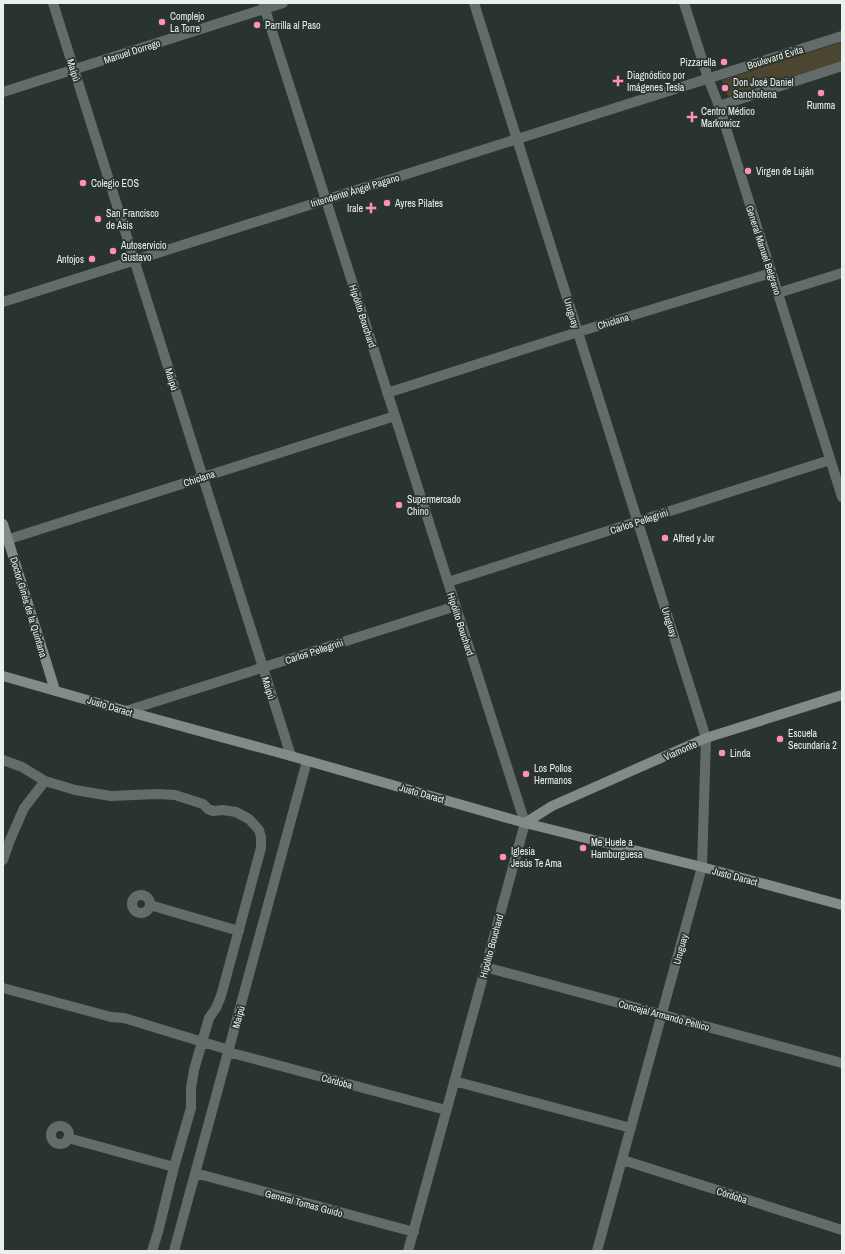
<svg xmlns="http://www.w3.org/2000/svg" width="845" height="1254" font-family="'Archivo Narrow',sans-serif">
<rect width="100%" height="100%" fill="#2a342e"/>
<path fill="#4c452f" d="M842 42V61L728 97 722 80Z"/>
<g fill="none" stroke-linecap="round" stroke-linejoin="round">
<path stroke="#646b6b" stroke-width="10" d="M53 3 291 756
M263 3 525 823 408 1251
M474 3 706 738 702 867 597 1251
M684 3 708 78 719 106 842 497
M3 92 283 3
M719 106 842 66
M778 293 842 273
M3 302 842 36
M387 393 578 332 771 273
M3 541 395 416
M448 582 830 460
M126 711 456 606
M3 760 22 767 45 781 75 790 111 796 157 794 175 795 203 804 208 809 213 811 223 810 236 812 249 819 259 830 261 837V848L221 996 216 1008 209 1018 194 1070 191 1088V1108L174 1167 158 1232 152 1251
M3 860 10 840 24 808 45 781
M132 904a9 9 0 1 1 18 0a9 9 0 1 1-18 0Z
M150 905 239 931
M485 967 842 1063
M3 988 111 1017 124 1018 229 1050
M228 1052 446 1110
M454 1081 631 1128
M51 1135a9 9 0 1 1 18 0a9 9 0 1 1-18 0Z
M68 1138 174 1167
M623 1160 842 1230
M195 1173 414 1232
M174 1251 307 761"/>
<path stroke="#818b8a" stroke-width="10" d="M3 524 55 690
M3 676 126 711 291 756 525 823 702 867 842 905
M525 823 552 806 706 738 842 695"/>
</g>
<g fill="#fe8ebd" stroke="#2a342e" stroke-width="1.5">
<circle cx="162" cy="22" r="4"/>
<circle cx="257" cy="25" r="4"/>
<circle cx="724" cy="62" r="4"/>
<path d="M616 75h4v4h4v4h-4v4h-4v-4h-4v-4h4z"/>
<circle cx="725" cy="88" r="4"/>
<circle cx="821" cy="93" r="4"/>
<path d="M690 111h4v4h4v4h-4v4h-4v-4h-4v-4h4z"/>
<circle cx="748" cy="171" r="4"/>
<circle cx="83" cy="183" r="4"/>
<circle cx="387" cy="203" r="4"/>
<path d="M369 202h4v4h4v4h-4v4h-4v-4h-4v-4h4z"/>
<circle cx="98" cy="219" r="4"/>
<circle cx="113" cy="251" r="4"/>
<circle cx="92" cy="259" r="4"/>
<circle cx="399" cy="505" r="4"/>
<circle cx="665" cy="538" r="4"/>
<circle cx="780" cy="739" r="4"/>
<circle cx="722" cy="753" r="4"/>
<circle cx="526" cy="774" r="4"/>
<circle cx="583" cy="848" r="4"/>
<circle cx="503" cy="857" r="4"/>
</g>
<g text-anchor="middle" stroke-width="3.5" stroke-linejoin="round" paint-order="stroke">
<g font-size="10" fill="#eaf0ec" stroke="#2a342e" text-anchor="start">
<text x="170" y="20">Complejo<tspan x="170" dy="12">La Torre</tspan></text>
<text x="265" y="29">Parrilla al Paso</text>
<text x="716" y="66" text-anchor="end">Pizzarella</text>
<text x="627" y="79">Diagnóstico por<tspan x="627" dy="12">Imágenes Tesla</tspan></text>
<text x="733" y="86">Don José Daniel<tspan x="733" dy="12">Sanchotena</tspan></text>
<text x="821" y="109" text-anchor="middle">Rumma</text>
<text x="701" y="115">Centro Médico<tspan x="701" dy="12">Markowicz</tspan></text>
<text x="756" y="175">Virgen de Luján</text>
<text x="91" y="187">Colegio EOS</text>
<text x="395" y="207">Ayres Pilates</text>
<text x="363" y="212" text-anchor="end">Irale</text>
<text x="106" y="217">San Francisco<tspan x="106" dy="12">de Asis</tspan></text>
<text x="121" y="249">Autoservicio<tspan x="121" dy="12">Gustavo</tspan></text>
<text x="84" y="263" text-anchor="end">Antojos</text>
<text x="407" y="503">Supermercado<tspan x="407" dy="12">Chino</tspan></text>
<text x="673" y="542">Alfred y Jor</text>
<text x="788" y="737">Escuela<tspan x="788" dy="12">Secundaria 2</tspan></text>
<text x="730" y="757">Linda</text>
<text x="534" y="772">Los Pollos<tspan x="534" dy="12">Hermanos</tspan></text>
<text x="591" y="846">Me Huele a<tspan x="591" dy="12">Hamburguesa</tspan></text>
<text x="511" y="855">Iglesia<tspan x="511" dy="12">Jesús Te Ama</tspan></text>
</g>
<g font-size="10" fill="#eaf0ec" stroke="#2a342e">
<text transform="translate(132 51) rotate(-18)" y="4">Manuel Dorrego</text>
<text transform="translate(775 57) rotate(-17)" y="4">Boulevard Evita</text>
<text transform="translate(74 70) rotate(73)" y="4">Maipú</text>
<text transform="translate(355 190) rotate(-17)" y="4">Intendente Ángel Pagano</text>
<text transform="translate(764 250) rotate(72)" y="4">General Manuel Belgrano</text>
<text transform="translate(572 313) rotate(73)" y="4">Uruguay</text>
<text transform="translate(363 316) rotate(72)" y="4">Hipólito Bouchard</text>
<text transform="translate(613 321) rotate(-17)" y="4">Chiclana</text>
<text transform="translate(172 379) rotate(72)" y="4">Maipú</text>
<text transform="translate(199 478) rotate(-18)" y="4">Chiclana</text>
<text transform="translate(639 521) rotate(-18)" y="4">Carlos Pellegrini</text>
<text transform="translate(29 607) rotate(73)" y="4">Doctor Ginés de la Quintana</text>
<text transform="translate(670 622) rotate(72)" y="4">Uruguay</text>
<text transform="translate(461 624) rotate(72)" y="4">Hipólito Bouchard</text>
<text transform="translate(314 651) rotate(-18)" y="4">Carlos Pellegrini</text>
<text transform="translate(269 688) rotate(73)" y="4">Maipú</text>
<text transform="translate(110 706) rotate(17)" y="4">Justo Daract</text>
<text transform="translate(680 750) rotate(-24)" y="4">Viamonte</text>
<text transform="translate(422 793) rotate(16)" y="4">Justo Daract</text>
<text transform="translate(735 876) rotate(15)" y="4">Justo Daract</text>
<text transform="translate(491 946) rotate(-75)" y="4">Hipólito Bouchard</text>
<text transform="translate(680 949) rotate(-75)" y="4">Uruguay</text>
<text transform="translate(664 1015) rotate(15)" y="4">Concejal Armando Pellico</text>
<text transform="translate(238 1017) rotate(-75)" y="4">Maipú</text>
<text transform="translate(337 1081) rotate(15)" y="4">Córdoba</text>
<text transform="translate(732 1195) rotate(18)" y="4">Córdoba</text>
<text transform="translate(304 1203) rotate(15)" y="4">General Tomas Guido</text>
</g>
</g>
<rect width="845" height="1254" fill="none" stroke="#eaf0ec" stroke-width="8"/>
</svg>
